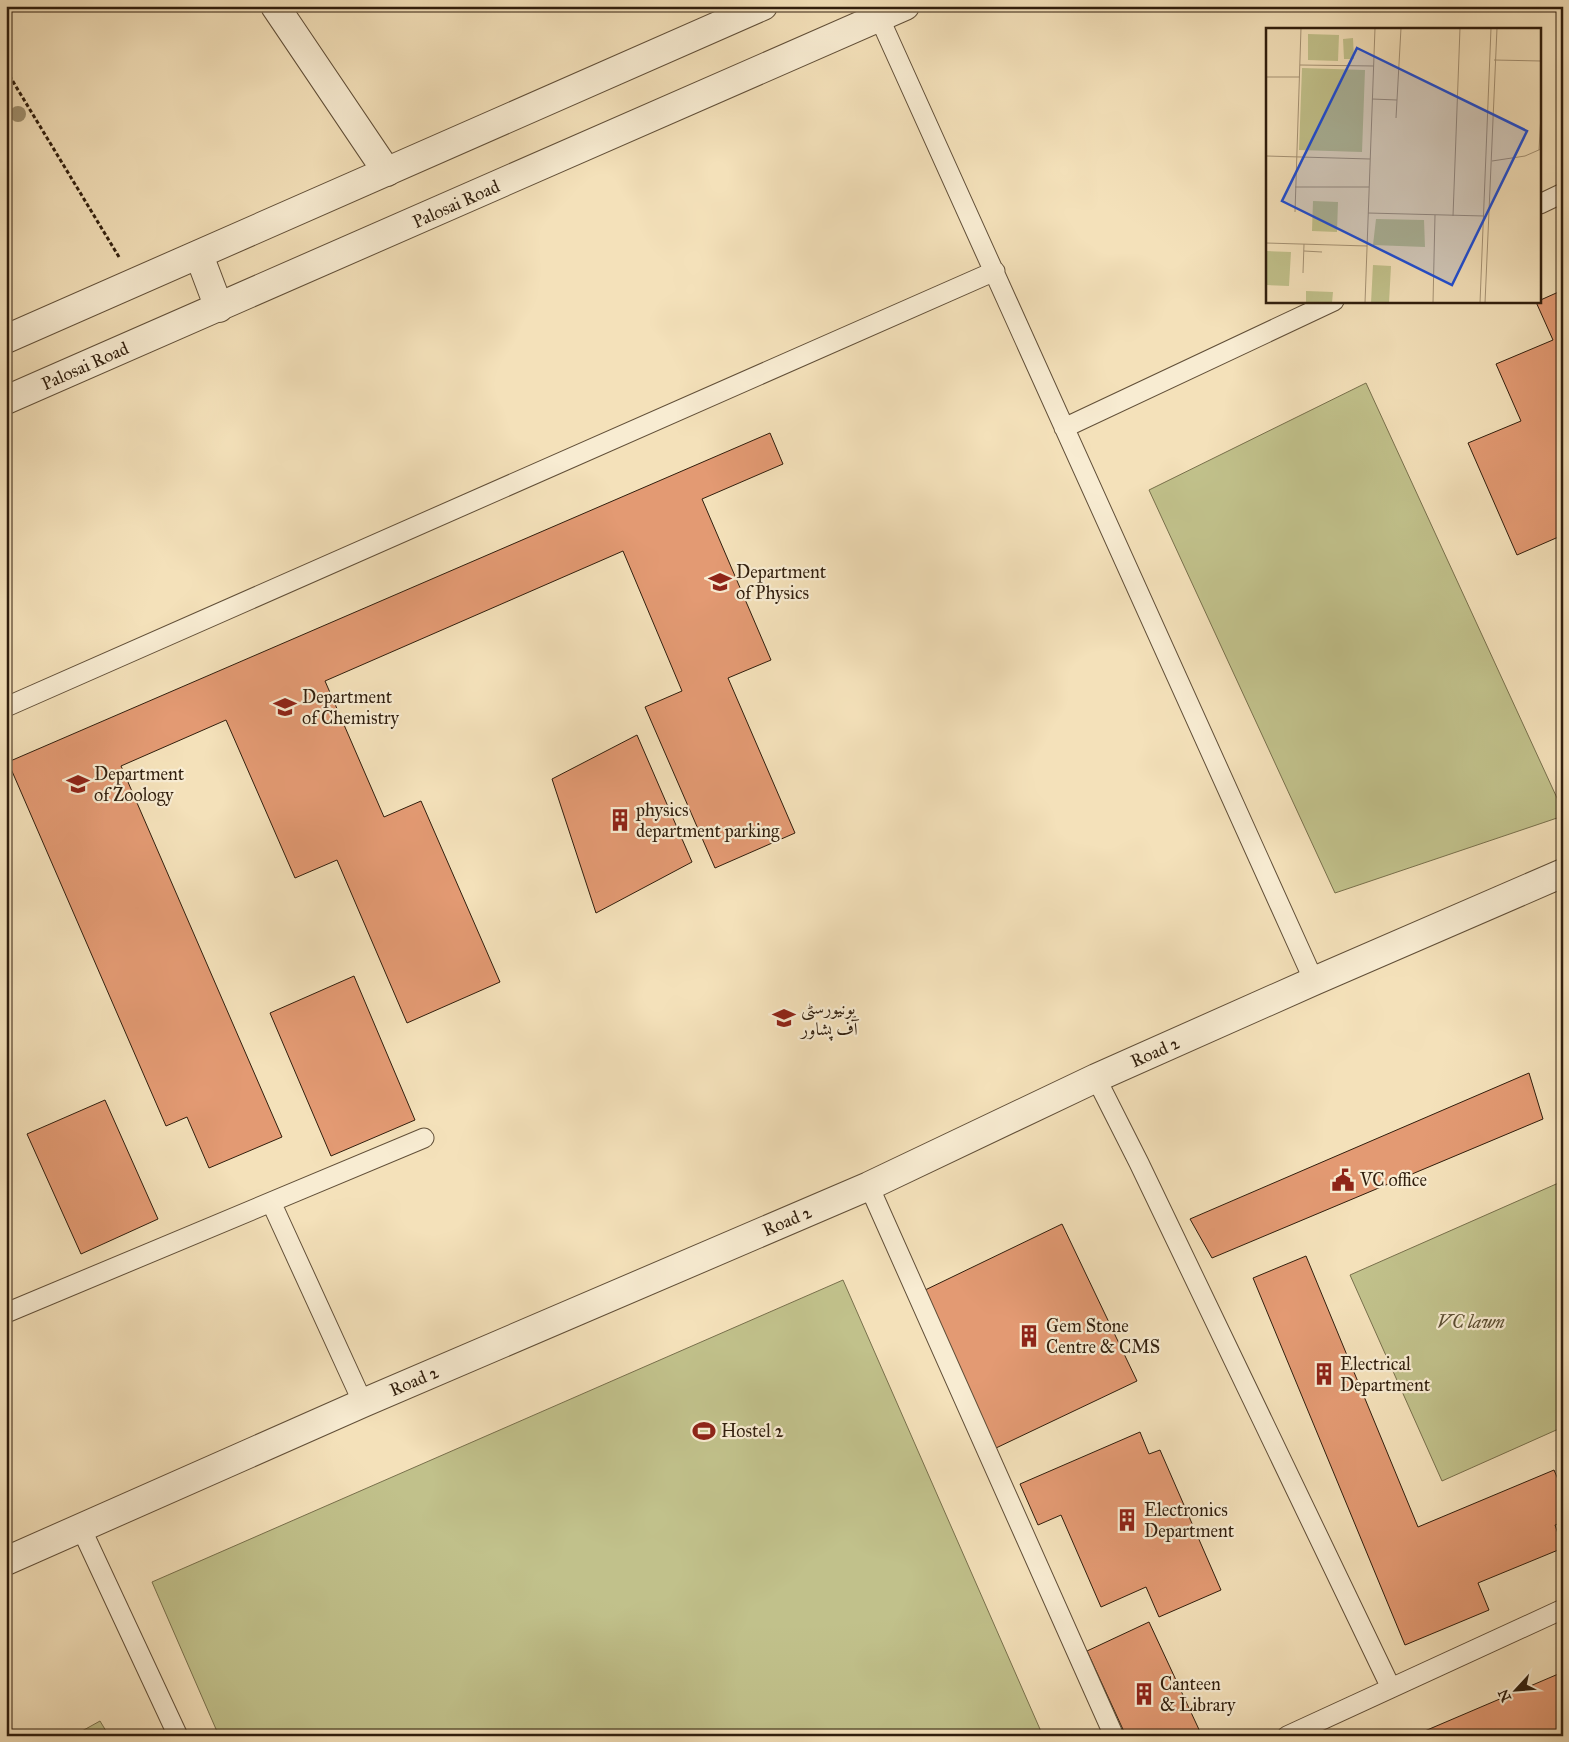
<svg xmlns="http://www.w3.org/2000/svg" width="1569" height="1742" font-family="'IM FELL Great Primer',Amiri,serif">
<rect width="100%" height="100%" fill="#f4e1ba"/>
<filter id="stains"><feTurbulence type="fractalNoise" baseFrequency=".004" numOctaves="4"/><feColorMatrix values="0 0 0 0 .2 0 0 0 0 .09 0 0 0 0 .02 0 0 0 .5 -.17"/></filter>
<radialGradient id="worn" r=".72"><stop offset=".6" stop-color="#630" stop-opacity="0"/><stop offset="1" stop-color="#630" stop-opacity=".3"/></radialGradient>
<path fill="#c1c18b" stroke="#78704c" d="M1366 383 1563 811V816L1335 893 1149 490Z
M1563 1181V1427L1442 1481 1350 1275Z
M843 1280 1043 1736H219L152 1582Z
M100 1721 109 1736H73Z"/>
<path fill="#e39a73" stroke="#301e0d" d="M1563 290V535L1517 555 1468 443 1521 421 1496 364 1553 340 1536 302Z
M770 433 783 464 702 499 771 660 728 678 795 833 715 868 645 707 682 691 623 551 325 681 384 817 421 801 500 982 407 1023 337 860 295 878 226 720 121 766 282 1137 209 1168 187 1117 166 1126 8 762Z
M637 735 692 862 596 913 552 779Z
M354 976 415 1120 331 1156 270 1013Z
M1529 1073 1543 1119 1212 1258 1190 1219Z
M105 1100 158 1219 81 1254 27 1134Z
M1062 1224 1137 1381 996 1448 921 1292Z
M1306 1256 1418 1527 1554 1470 1563 1491V1522L1555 1525 1563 1548 1478 1583 1489 1610 1405 1645 1253 1278Z
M1140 1432 1149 1454 1160 1450 1221 1590 1159 1617 1146 1587 1101 1607 1061 1515 1038 1525 1020 1484Z
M1149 1622 1202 1736H1126L1087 1651Z
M1563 1672V1736H1413Z"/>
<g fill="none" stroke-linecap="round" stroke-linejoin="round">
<defs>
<path id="service" d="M879 17 1314 981
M1540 204 1563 193
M1064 428 1334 301
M6 707 995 271
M1096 1078 1139 1163 1391 1688
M869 1186 1114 1736
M271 1202 363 1403
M6 1313 424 1138
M81 1528 178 1736
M1287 1736 1563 1609"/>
<path id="minor" d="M275 6 387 172"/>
<path id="tertiary" d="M199 255 219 308
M6 339 763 6
M6 400 905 6
M6 1561 363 1403 869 1186 1096 1078 1314 981 1563 873"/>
</defs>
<use href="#service" stroke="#614f38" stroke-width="21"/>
<use href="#minor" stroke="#614f38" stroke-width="30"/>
<use href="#tertiary" stroke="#614f38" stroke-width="30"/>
<path stroke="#301e0d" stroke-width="3" stroke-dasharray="4 2.5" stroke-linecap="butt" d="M6 70 119 257"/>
<use href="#service" stroke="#f8ecd2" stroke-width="19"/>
<use href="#minor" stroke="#f8ecd2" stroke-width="28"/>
<use href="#tertiary" stroke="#f8ecd2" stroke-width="28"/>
</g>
<circle fill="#a09170" cx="18" cy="114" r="8"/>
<defs>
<symbol id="university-bare" viewBox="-9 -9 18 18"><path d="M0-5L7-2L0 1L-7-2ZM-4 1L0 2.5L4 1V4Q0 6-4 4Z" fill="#8f2418" stroke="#f8ecd2" stroke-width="2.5" paint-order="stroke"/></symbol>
<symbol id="building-bare" viewBox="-9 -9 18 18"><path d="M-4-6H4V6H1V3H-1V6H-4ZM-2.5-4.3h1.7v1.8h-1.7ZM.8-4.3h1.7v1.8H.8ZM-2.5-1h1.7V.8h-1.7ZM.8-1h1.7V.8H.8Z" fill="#8f2418" stroke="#f8ecd2" stroke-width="2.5" paint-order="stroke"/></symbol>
<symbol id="civic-bare" viewBox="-9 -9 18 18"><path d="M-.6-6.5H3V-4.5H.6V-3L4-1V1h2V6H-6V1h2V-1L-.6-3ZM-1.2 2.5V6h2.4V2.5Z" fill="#8f2418" stroke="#f8ecd2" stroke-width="2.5" paint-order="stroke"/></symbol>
<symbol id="stadium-bare" viewBox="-9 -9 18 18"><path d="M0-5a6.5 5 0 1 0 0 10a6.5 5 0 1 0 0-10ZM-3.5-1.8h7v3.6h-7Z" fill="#8f2418" stroke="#f8ecd2" stroke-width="2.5" paint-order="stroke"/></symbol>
</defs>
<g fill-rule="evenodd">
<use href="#university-bare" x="704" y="566" width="32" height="32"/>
<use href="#university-bare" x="269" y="691" width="32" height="32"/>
<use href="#university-bare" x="62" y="768" width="32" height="32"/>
<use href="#building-bare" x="604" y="804" width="32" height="32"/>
<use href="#university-bare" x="768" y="1002" width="32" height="32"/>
<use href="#civic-bare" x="1327" y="1164" width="32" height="32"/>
<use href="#building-bare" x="1013" y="1320" width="32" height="32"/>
<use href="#building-bare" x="1308" y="1358" width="32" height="32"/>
<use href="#stadium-bare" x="688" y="1415" width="32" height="32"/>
<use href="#building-bare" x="1111" y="1504" width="32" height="32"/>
<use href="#building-bare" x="1128" y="1678" width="32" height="32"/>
</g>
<g text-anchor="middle" stroke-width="4.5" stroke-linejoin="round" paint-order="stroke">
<g font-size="18" fill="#301e0d" stroke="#f8ecd2">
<text transform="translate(456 204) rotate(-24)" y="6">Palosai Road</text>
<text transform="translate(85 366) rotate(-24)" y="6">Palosai Road</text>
<text transform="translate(1155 1052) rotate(-24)" y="6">Road 2</text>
<text transform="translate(787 1221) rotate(-23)" y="6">Road 2</text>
<text transform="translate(414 1381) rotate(-23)" y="6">Road 2</text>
</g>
<g font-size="18" fill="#301e0d" stroke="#f8ecd2" text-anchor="start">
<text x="736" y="578">Department<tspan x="736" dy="21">of Physics</tspan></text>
<text x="302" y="703">Department<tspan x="302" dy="21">of Chemistry</tspan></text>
<text x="94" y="780">Department<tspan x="94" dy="21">of Zoology</tspan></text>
<text x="636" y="816">physics<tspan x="636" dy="21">department parking</tspan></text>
<text x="801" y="1014">یونیورسٹی<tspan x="801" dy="21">آف پشاور</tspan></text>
<text x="1360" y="1186">VC office</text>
<text x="1046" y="1332">Gem Stone<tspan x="1046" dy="21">Centre &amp; CMS</tspan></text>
<text x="1340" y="1370">Electrical<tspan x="1340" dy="21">Department</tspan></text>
<text x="721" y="1437">Hostel 2</text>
<text x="1144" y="1516">Electronics<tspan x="1144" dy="21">Department</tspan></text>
<text x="1160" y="1690">Canteen<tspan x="1160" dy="21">&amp; Library</tspan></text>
</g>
<g font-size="18" font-style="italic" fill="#5c4f33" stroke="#f8ecd2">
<text x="1471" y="1328">VC lawn</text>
</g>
</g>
<g transform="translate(1266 28)">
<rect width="275" height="275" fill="#f4e1ba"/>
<path d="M42 6 73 7 72 33 42 32ZM87 10 88 31H78L77 11ZM36 40 99 42 96 124 33 122ZM47 173 72 174 71 204 46 203ZM110 191 158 192 159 219 107 217ZM1 223 25 224 23 258 0 257ZM107 237 125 238 123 275H105ZM40 263 67 264 66 275H40Z" fill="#c1c18b"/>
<path fill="none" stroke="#a69375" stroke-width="1" d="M228 32 275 33M34 37 108 38M0 49H34M106 71 131 72M130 90 135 0M273 122 275 86M0 128 104 131M226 133 259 128 275 121M29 159H103M29 184 35 0M102 185 218 188M187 188 194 0M0 215 101 218M38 223 56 224M37 245 38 216M99 275 109 0M167 275 169 187M214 275 225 0M219 275 231 0"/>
<path fill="#1d4ed8" fill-opacity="0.15" stroke="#1d4ed8" stroke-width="2.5" d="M91 20 261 103 186 257 16 173Z"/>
<rect width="275" height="275" fill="none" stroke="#301e0d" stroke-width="2.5"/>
</g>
<rect width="1569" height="1742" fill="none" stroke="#f4e1ba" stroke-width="25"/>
<rect x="8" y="8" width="1554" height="1727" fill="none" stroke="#301e0d" stroke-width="2.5"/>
<rect x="12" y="12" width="1544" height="1717" fill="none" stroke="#301e0d"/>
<g transform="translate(1516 1690) rotate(244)" stroke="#f8ecd2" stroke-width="4" paint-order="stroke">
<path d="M0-4L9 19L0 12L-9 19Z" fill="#301e0d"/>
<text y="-8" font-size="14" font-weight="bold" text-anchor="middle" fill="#301e0d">N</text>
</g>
<rect width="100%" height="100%" filter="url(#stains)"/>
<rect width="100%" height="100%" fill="url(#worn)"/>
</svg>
